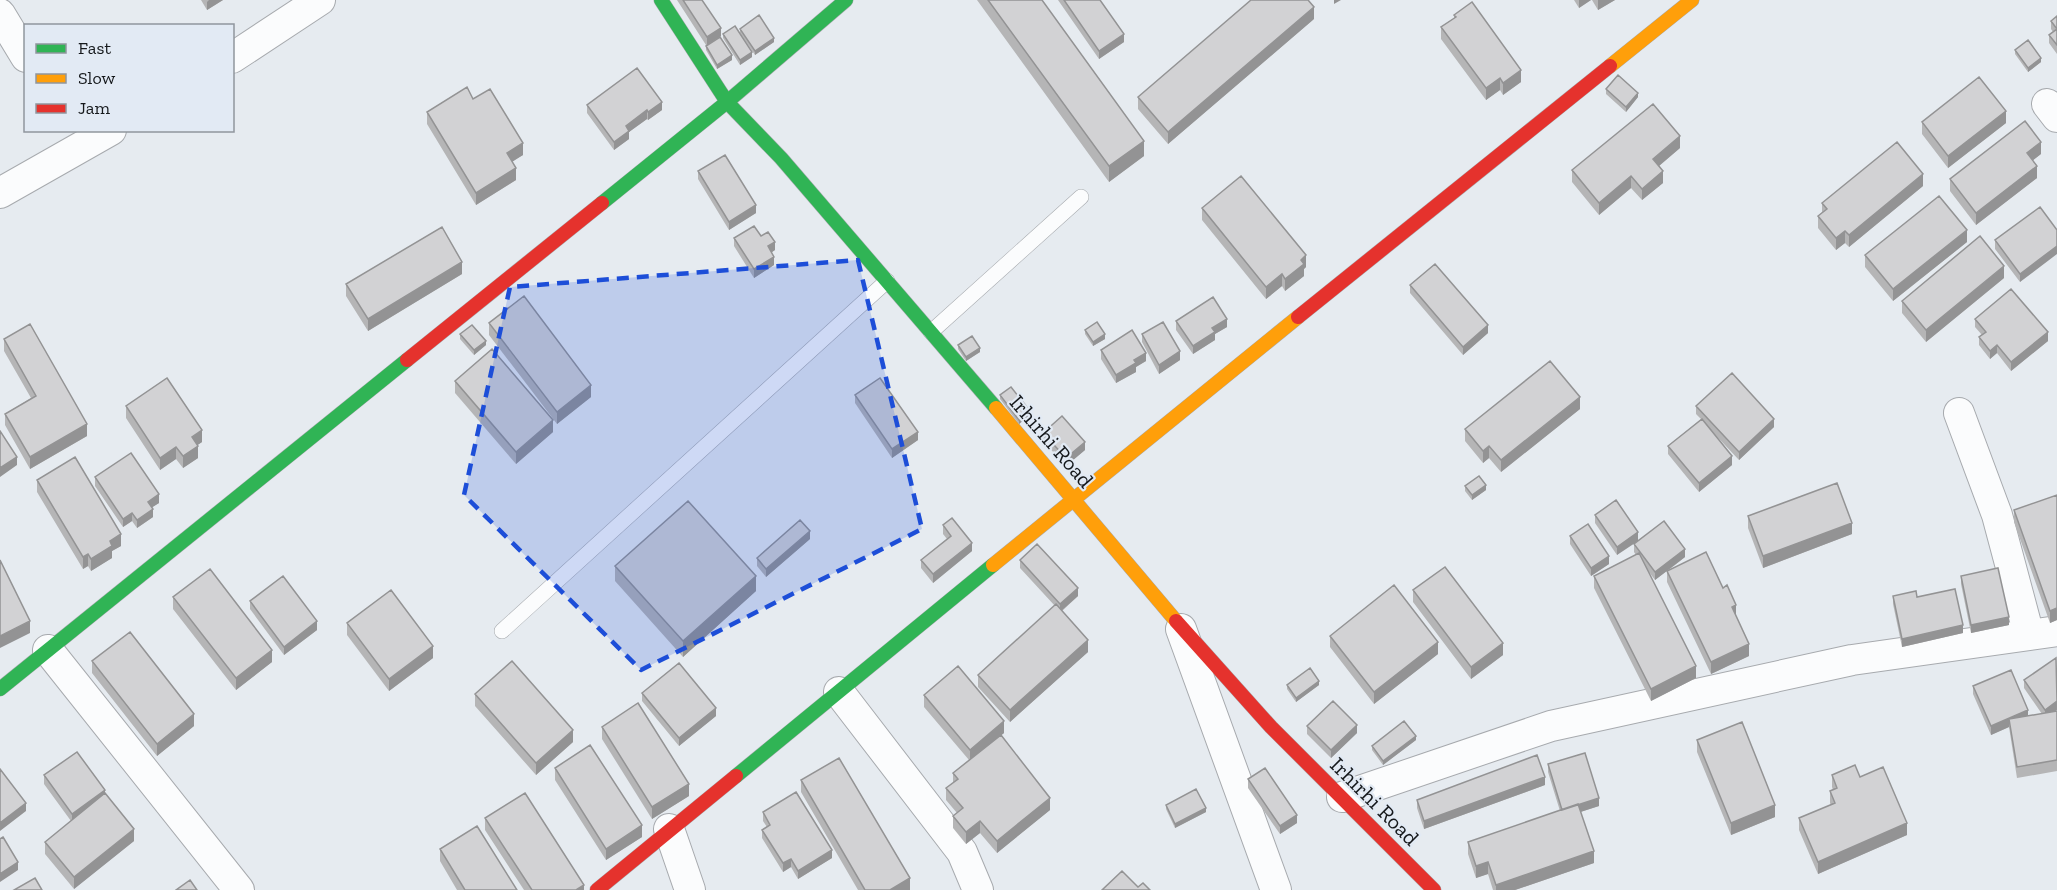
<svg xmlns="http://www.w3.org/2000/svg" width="2057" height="890" font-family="'Zilla Slab',serif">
<rect width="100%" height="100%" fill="#e6ebf0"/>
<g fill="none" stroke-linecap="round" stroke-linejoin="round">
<defs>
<path id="lane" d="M931 332 1081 197
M502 631 887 281"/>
<path id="street" d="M0 14 26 57
M232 58 320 0
M2047 104 2057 117
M0 193 111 130
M1959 413 1997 515 2029 635
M1181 629 1276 890
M48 650 239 890
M839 692 962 852 978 890
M1342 797 1551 726 1852 660 2057 631
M669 829 690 890"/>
<path id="fast" d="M661 0 727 102 781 158 996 408
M602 203 727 102 846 0
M0 689 407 360
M736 776 993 565"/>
<path id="slow" d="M1610 66 1692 0
M996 408 1176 621
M993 565 1298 317"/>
<path id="jam" d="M1298 317 1610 66
M407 360 602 203
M1176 621 1271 727 1434 890
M597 890 736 776"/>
</defs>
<use href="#lane" stroke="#a7aaae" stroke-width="16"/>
<use href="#street" stroke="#a7aaae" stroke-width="32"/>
<use href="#fast" stroke="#a7aaae" stroke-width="15"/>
<use href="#slow" stroke="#a7aaae" stroke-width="15"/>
<use href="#jam" stroke="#a7aaae" stroke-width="15"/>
<use href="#lane" stroke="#fbfcfd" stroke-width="15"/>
<use href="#street" stroke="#fbfcfd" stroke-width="30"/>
<use href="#fast" stroke="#30b455" stroke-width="14"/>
<use href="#slow" stroke="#ff9f0a" stroke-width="14"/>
<use href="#jam" stroke="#e5322d" stroke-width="14"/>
</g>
<path fill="#b5b5b6" d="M201 0H223L207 10Z
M677 0H702L732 60 717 69 706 50V45Z
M977 0H1042L1144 156 1109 182Z
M1058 0H1100L1124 42 1099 59Z
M1574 0H1591L1579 8Z
M1592 0H1615L1598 10Z
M1454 15 1521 82 1503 95 1500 90 1486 100 1441 39V27L1454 18Z
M2057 16V54L2049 43V35L2053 32 2051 29V21Z
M1314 19 1168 144 1138 109V97Z
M740 29 774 42 755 55 740 33Z
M723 34 752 57 740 65 723 38Z
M2015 50 2041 62 2028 72 2015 54Z
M1606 89 1638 97 1626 112 1606 94Z
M473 99 523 155 512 161 516 180 476 205 427 124V112Z
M587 105 662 110 648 120 647 119 629 132V139L614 150 587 113Z
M1922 122 2006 123 1948 168 1922 134Z
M1680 148 1659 166 1663 183 1642 200 1631 188 1599 215 1572 182V170Z
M2041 154 2033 160 2037 178 1976 225 1950 191V179Z
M698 171 756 213 729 230 698 179Z
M1923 186 1849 247 1845 243 1836 250 1818 228V216L1822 212V203Z
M1202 208 1306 267 1304 269V276L1285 291 1282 286 1266 299 1202 220Z
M2057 230 2020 282 1995 249V240Z
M761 236 775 250 771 252 774 265 754 278 734 246V238Z
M1967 242 1893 301 1865 267V255Z
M462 274 368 331 346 296V284Z
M2004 278 1926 342 1902 313V301Z
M1410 285 1488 333 1463 355 1410 293Z
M1975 319 2048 341 2011 371 1997 353 1990 359 1979 345V337L1982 335 1975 327Z
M1176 321 1227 327 1215 334V340L1193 354 1176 330Z
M489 323 591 397 557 424 489 335Z
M1085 330 1105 339 1093 346 1085 334Z
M460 334 486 345 474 355 460 339Z
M1142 334 1180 360 1159 374 1142 342Z
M4 339 87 436 30 469 5 425V414L31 398 4 351Z
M958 345 980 352 966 361 958 349Z
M1101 350 1146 361 1136 367V372L1116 383 1101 359Z
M455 381 553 432 516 464 455 393Z
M855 395 918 440 892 458 855 403Z
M1000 395 1030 415 1019 424 1000 399Z
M126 406 202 442 197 445 198 458 183 468 176 459 160 470 126 418Z
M1696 406 1774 427 1739 460 1708 427 1732 465 1699 492 1668 454V446L1701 419 1696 414Z
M1580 409 1501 472 1489 458 1483 463 1465 441V429Z
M1043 433 1085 450 1066 466 1043 441Z
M95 477 159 503 152 507 153 517 137 528 132 521 123 527 95 486Z
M37 480 121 546 112 551V558L91 571 88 566 83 569 37 492Z
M1465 486 1486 490 1472 500 1465 491Z
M2057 495V620L2050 623 2014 522V510Z
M1595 515 1638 532 1617 555 1595 523Z
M1748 516 1852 534 1763 568 1748 528Z
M943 525 972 551 933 583 921 568V560L947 539 943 534Z
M1570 536 1609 564 1591 576 1570 544Z
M810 539 766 577 757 566V558Z
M1634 544 1685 557 1670 569 1736 616 1749 656 1711 674 1667 582V571L1655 580 1649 572 1696 678 1651 701 1594 588V576L1636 555 1634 552Z
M1020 560 1078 596 1062 611 1088 652 1010 722 978 687V675L1055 606 1020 568Z
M615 566 756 591 683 657 615 581Z
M1961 576 2009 625 1971 633 1961 584Z
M1413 590 1503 655 1471 679 1413 602Z
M1893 596 1917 597 1963 633 1902 647 1893 604Z
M173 597 272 662 236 690 173 609Z
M250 601 317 630 284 655 250 609Z
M347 623 433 658 389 691 347 635Z
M1330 636 1438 654 1374 704 1330 647Z
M92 661 194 726 157 756 92 673Z
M2024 680 2055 711H2057V771L2017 778 2009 727 1991 735 1973 694V686L2028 716 2042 714 2024 688Z
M1287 685H1319L1296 702 1287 689Z
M642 693 716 716 679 746 642 701Z
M475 694 573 742 536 775 475 706Z
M924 695 1004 733 1001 735 1050 810 997 853 980 833 966 844 953 828V816L957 813 946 800V788L953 783V773L969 760 924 707Z
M1307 726 1357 733 1331 758 1307 734Z
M602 727 689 796 652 819 602 739Z
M1416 740 1383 765 1372 750V746Z
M1697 740 1775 817 1731 835 1697 752Z
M1548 764 1599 806 1580 812 1594 863 1515 890H1493L1488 874 1476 878 1468 854V842L1560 811 1548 772Z
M555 768 642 837 606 860 555 780Z
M44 775 105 790V793L134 841 74 889 45 854V842L71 821 44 784Z
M1832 775 1860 777 1907 835 1818 874 1799 830V818L1831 805 1830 803V791L1833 790 1832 787Z
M1248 779 1297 823 1280 834 1248 788Z
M801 780 910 890H858L801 792Z
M1545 785 1424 829 1417 808V800Z
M1166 805 1206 812 1175 828 1166 809Z
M763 812 832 858 798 879 791 867 783 872 762 838V830L767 827 763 821Z
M485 818 584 890H524L485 830Z
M440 849 517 890H457L440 861Z"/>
<path fill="#939394" d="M209 0H223L207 10V2Z
M1334 0H1341L1334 4Z
M1579 0H1591L1579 8Z
M1598 0H1615L1598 10Z
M1314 7V19L1168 144V132Z
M721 28V36L707 45V37Z
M1124 34V42L1099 59V51Z
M774 38V42L755 55V51Z
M752 52V57L740 65V60Z
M732 55V60L717 69V65Z
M2041 58V62L2028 72V68Z
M1521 70V82L1503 95V83Z
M1500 78V90L1486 100V88Z
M1638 93V97L1626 112V107Z
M662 102V110L648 120V112Z
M647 110V119L629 132V139L614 150V142L626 126Z
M2006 111V123L1948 168V156Z
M1680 136V148L1653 171V159Z
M1144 141V156L1109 182V166Z
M2041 142V154L2027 165V153Z
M523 143V155L507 165V153Z
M2037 166V178L1976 225V213Z
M516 168V180L476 205V193Z
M1663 171V183L1642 200V189Z
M1923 174V186L1849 247V235Z
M1631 176V188L1599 215V203Z
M756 205V213L729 230V222Z
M1967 230V242L1893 301V289Z
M1845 231V243L1836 250V238Z
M775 242V250L768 255V246Z
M2057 246V254L2020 282V274Z
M1306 255V267L1304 269V276L1285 291V279L1301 260Z
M774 257V265L754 278V269Z
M462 262V274L368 331V319Z
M2004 266V278L1926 342V330Z
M1282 274V286L1266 299V287Z
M1227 319V327L1215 334V340L1193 354V346L1212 328Z
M1488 325V333L1463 355V347Z
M2048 332V341L2011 371V362Z
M1105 334V339L1093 346V342Z
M486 341V345L474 355V350Z
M1997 345V353L1990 359V351Z
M980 348V352L966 361V357Z
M1180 351V360L1159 374V365Z
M1146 353V361L1136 367V372L1116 383V375L1134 360Z
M591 385V397L557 424V412Z
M1580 397V409L1501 472V460Z
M1030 411V415L1019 424V420Z
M1774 419V427L1739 460V452Z
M553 420V432L516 464V452Z
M87 424V436L30 469V457Z
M202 430V442L192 449V437Z
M918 432V440L892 458V449Z
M1085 442V450L1066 466V458Z
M198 446V458L183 468V456Z
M1489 446V458L1483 463V451Z
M176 447V459L160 470V458Z
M1732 456V465L1699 492V483Z
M17 457V465L0 477V468Z
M1486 485V490L1472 500V495Z
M159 494V503L148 510V502Z
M153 509V517L137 528V520Z
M132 513V521L123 527V519Z
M1852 523V534L1763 568V556Z
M810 531V539L766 577V569Z
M1638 532V541L1617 555V547Z
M121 534V546L112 551V558L91 571V559L110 541Z
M972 543V551L933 583V574Z
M1685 549V557L1655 580V572Z
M88 554V566L83 569V557Z
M1609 556V564L1591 576V568Z
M756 576V591L683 657V641Z
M1078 588V596L1060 612V604Z
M1736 605V617L1732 607Z
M2057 608V620L2050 623V611Z
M2009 617V625L1971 633V625Z
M30 621V633L0 648V636Z
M317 621V630L284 655V647Z
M1963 625V633L1902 647V639Z
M1088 640V652L1010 722V710Z
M1438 642V654L1374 704V692Z
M1503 643V655L1471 679V667Z
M1749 644V656L1711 674V662Z
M433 646V658L389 691V679Z
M272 650V662L236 690V678Z
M1696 666V678L1651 701V689Z
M1319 681V685L1296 702V698Z
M2057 701V710L2045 718V710Z
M716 708V716L679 746V738Z
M2028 710V718L2009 719V727L1991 735V726Z
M194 714V726L157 756V744Z
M1004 721V733L970 762V750Z
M1357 725V733L1331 758V750Z
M573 730V742L536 775V763Z
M1416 736V740L1383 765V761Z
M1545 777V785L1424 829V821Z
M689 784V796L652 819V807Z
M105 790V798L72 822V814Z
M1050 798V810L997 853V841Z
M1599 798V806L1562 818V810Z
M26 803V811L0 831V823Z
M1775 805V817L1731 835V823Z
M1206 808V812L1175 828V824Z
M1297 815V823L1280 834V826Z
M980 821V833L966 844V832Z
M1907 823V835L1818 874V862Z
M642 825V837L606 860V849Z
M134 829V841L74 889V877Z
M832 850V858L798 879V871Z
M1594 851V863L1515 890H1496V885Z
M791 859V867L783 872V863Z
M18 862V870L0 882V874Z
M1488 862V874L1476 878V866Z
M910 878V890H890Z
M584 885V890H576Z"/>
<path fill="#d2d2d4" stroke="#939394" stroke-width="1.5" d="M683 0H702L721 28 707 37Z
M988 0H1042L1144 141 1109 166Z
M1064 0H1100L1124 34 1099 51Z
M1251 0H1308L1314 7 1168 132 1138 97Z
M1472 2 1521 70 1503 83 1500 78 1486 88 1441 27 1456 17 1454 15Z
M759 15 774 38 755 51 740 29Z
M2057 16V29L2051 21Z
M735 26 752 52 740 60 723 34Z
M2057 29V45L2049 35Z
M720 37 732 55 717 65 706 46Z
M2028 40 2041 58 2028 68 2015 50Z
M637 68 662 102 648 112 647 110 626 126 629 131 614 142 587 105Z
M1618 75 1638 93 1626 107 1606 89Z
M1979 77 2006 111 1948 156 1922 122Z
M467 87 473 99 490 89 523 143 507 153 516 168 476 193 427 112Z
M1653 104 1680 136 1653 159 1663 171 1642 189 1631 176 1599 203 1572 170Z
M2025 121 2041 142 2027 153 2037 166 1976 213 1950 179Z
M1897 142 1923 174 1849 235 1845 231 1836 238 1818 216 1827 209 1822 203Z
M725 155 756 205 729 222 698 171Z
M1241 176 1306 255 1301 260 1304 264 1285 279 1282 274 1266 287 1202 208Z
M1939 196 1967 230 1893 289 1865 255Z
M2040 207 2057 230V246L2020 274 1995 240Z
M754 226 761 236 768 232 775 242 768 246 774 257 754 269 734 238Z
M442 227 462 262 368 319 346 284Z
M1980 236 2004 266 1926 330 1902 301Z
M1435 264 1488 325 1463 347 1410 285Z
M2011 289 2048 332 2011 362 1997 345 1990 351 1979 337 1986 332 1975 319Z
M524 296 591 385 557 412 489 323Z
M1213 297 1227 319 1212 328 1215 332 1193 346 1176 321Z
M1097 322 1105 334 1093 342 1085 330Z
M1163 322 1180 351 1159 365 1142 334Z
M30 324 87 424 30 457 5 414 36 396 4 339Z
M472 325 486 341 474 350 460 334Z
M1132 330 1146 353 1134 360 1136 363 1116 375 1101 350Z
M972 336 980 348 966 357 958 345Z
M492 349 553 420 516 452 455 381Z
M1550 361 1580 397 1501 460 1489 446 1483 451 1465 429Z
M1732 373 1774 419 1739 452 1696 406Z
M167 378 202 430 192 437 198 446 183 456 176 447 160 458 126 406Z
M880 378 918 432 892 449 855 395Z
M1011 387 1030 411 1019 420 1000 395Z
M1062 416 1085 442 1066 458 1043 433Z
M1702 419 1732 456 1699 483 1668 446Z
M0 431 17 457 0 468Z
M131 453 159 494 148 502 153 509 137 520 132 513 123 519 95 477Z
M75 457 121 534 110 541 112 546 91 559 88 554 83 557 37 480Z
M1479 476 1486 485 1472 495 1465 486Z
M1837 483 1852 523 1763 556 1748 516Z
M2057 495V608L2050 611 2014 510Z
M1616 500 1638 532 1617 547 1595 515Z
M688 501 756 576 683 641 615 566Z
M952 518 972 543 933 574 921 560 951 536 943 525Z
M800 520 810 531 766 569 757 558Z
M1664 521 1685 549 1655 572 1634 544Z
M1588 524 1609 556 1591 568 1570 536Z
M1037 544 1078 588 1060 604 1020 560Z
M1706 552 1723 588 1727 585 1736 605 1732 607 1749 644 1711 662 1667 571Z
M1639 553 1696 666 1651 689 1594 576Z
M0 560 30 621 0 636Z
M1445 567 1503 643 1471 667 1413 590Z
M1998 568 2009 617 1971 625 1961 576Z
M210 569 272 650 236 678 173 597Z
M283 576 317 621 284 647 250 601Z
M1394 585 1438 642 1374 692 1330 636Z
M1955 589 1963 625 1902 639 1893 596 1916 591 1917 597Z
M391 590 433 646 389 679 347 623Z
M1056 604 1088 640 1010 710 978 675Z
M130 632 194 714 157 744 92 661Z
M2056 658 2057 701 2045 710 2024 680Z
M512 661 573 730 536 763 475 694Z
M679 663 716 708 679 738 642 693Z
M958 666 1004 721 970 750 924 695Z
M1310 668 1319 681 1296 698 1287 685Z
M2011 670 2028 710 1991 726 1973 686Z
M1333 701 1357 725 1331 750 1307 726Z
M638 703 689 784 652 807 602 727Z
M2057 711V760L2017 767 2009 719Z
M1404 721 1416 736 1383 761 1372 746Z
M1742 722 1775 805 1731 823 1697 740Z
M1001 735 1050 798 997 841 980 821 966 832 953 816 963 808 946 788 958 779 953 773Z
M590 745 642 825 606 849 555 768Z
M77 752 105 790 72 814 44 775Z
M1585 753 1599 798 1562 810 1548 764Z
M1537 755 1545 777 1424 821 1417 800Z
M839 758 910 878 890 890H865L801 780Z
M1855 765 1860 777 1883 767 1907 823 1818 862 1799 818 1835 803 1830 791 1837 788 1832 775Z
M1265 768 1297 815 1280 826 1248 779Z
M0 769 26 803 0 823Z
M1196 789 1206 808 1175 824 1166 805Z
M796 792 832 850 798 871 791 859 783 863 762 830 770 825 763 812Z
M105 793 134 829 74 877 45 842Z
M525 793 584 885 576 890H532L485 818Z
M1578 804 1594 851 1496 885 1488 862 1476 866 1468 842Z
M477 826 517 890H465L440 849Z
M3 837 18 862 0 874V839Z
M1122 871 1138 887 1143 883 1150 890H1102Z
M35 878 42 890H14Z
M190 880 197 890H176Z"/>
<path fill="#1d4ed8" fill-opacity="0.2" stroke="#1d4ed8" stroke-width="4.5" stroke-dasharray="12 8" stroke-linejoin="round" d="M858 260 922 529 641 670 464 495 510 287Z"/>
<g text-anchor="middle" stroke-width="4.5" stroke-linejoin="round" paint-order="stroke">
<g font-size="22" fill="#15181b" stroke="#e2eaf4">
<text transform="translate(1052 441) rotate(49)" y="8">Irhirhi Road</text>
<text transform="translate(1375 801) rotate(45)" y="8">Irhirhi Road</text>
</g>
</g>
<rect x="24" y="24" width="210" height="108" fill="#e2eaf4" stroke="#90969d" stroke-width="1.5"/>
<rect x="36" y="44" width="30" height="9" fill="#30b455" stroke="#90969d" stroke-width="1.5"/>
<text x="78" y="54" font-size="18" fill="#15181b">Fast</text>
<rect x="36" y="74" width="30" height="9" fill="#ff9f0a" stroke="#90969d" stroke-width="1.5"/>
<text x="78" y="84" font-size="18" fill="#15181b">Slow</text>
<rect x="36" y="104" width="30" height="9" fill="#e5322d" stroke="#90969d" stroke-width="1.5"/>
<text x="78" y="114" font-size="18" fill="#15181b">Jam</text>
</svg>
